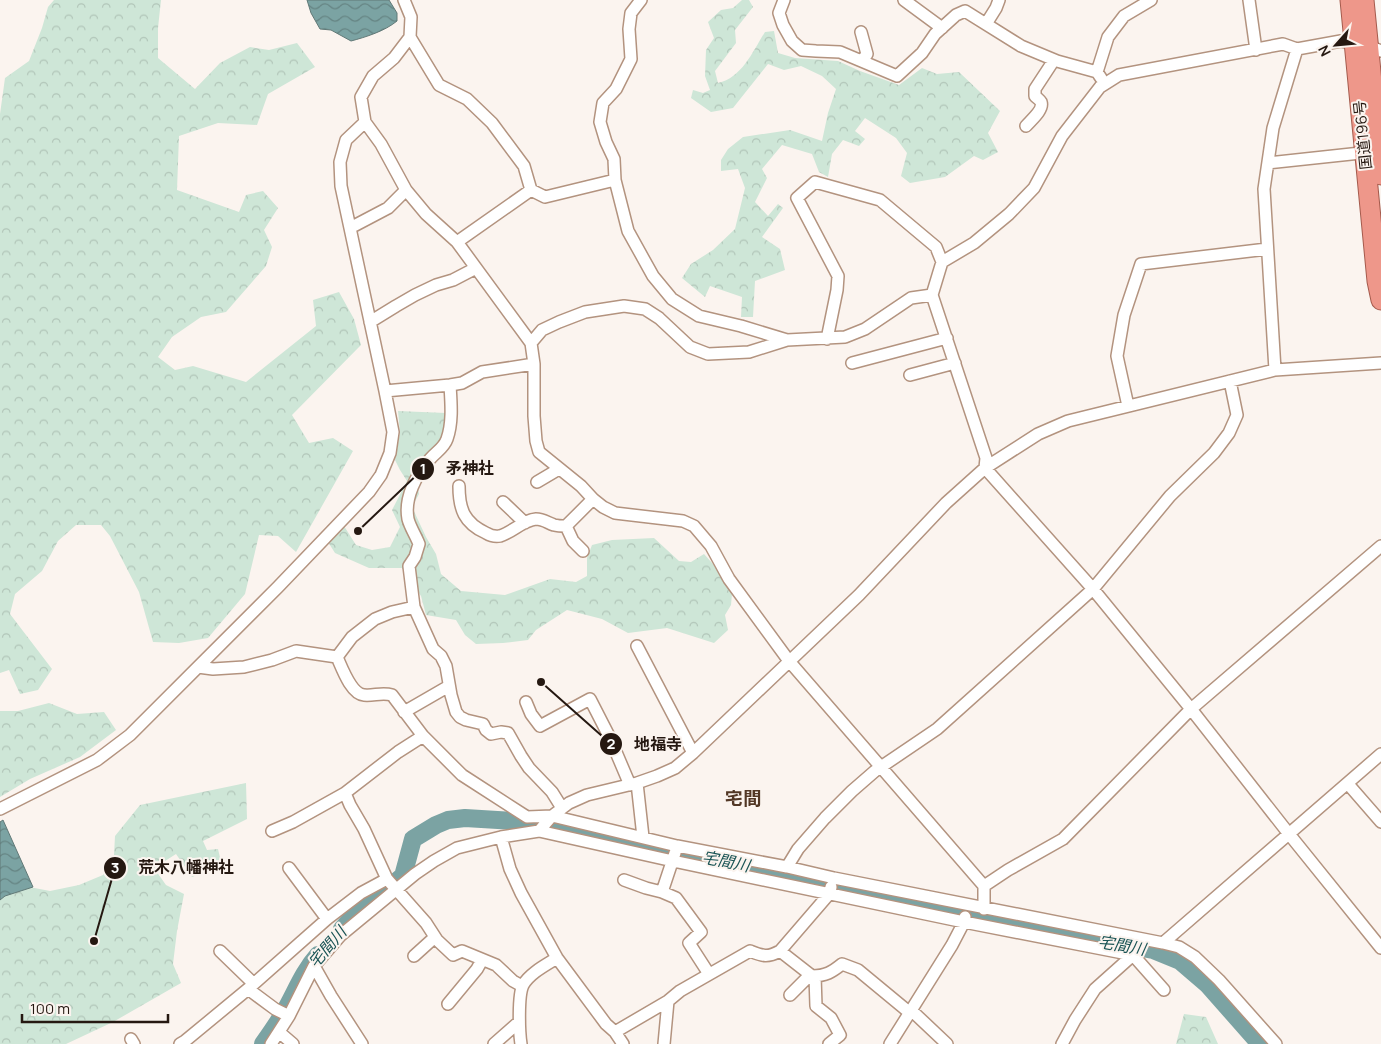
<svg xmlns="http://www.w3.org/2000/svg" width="1381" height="1044" font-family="Manrope,'Noto Sans JP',sans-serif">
<defs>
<pattern id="forest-crowns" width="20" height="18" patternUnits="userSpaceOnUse" patternTransform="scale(1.25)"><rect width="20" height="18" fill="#cee6d7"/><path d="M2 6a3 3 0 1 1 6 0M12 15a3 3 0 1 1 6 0" fill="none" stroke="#b1c5b8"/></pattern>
<pattern id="water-waves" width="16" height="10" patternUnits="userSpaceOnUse" patternTransform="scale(1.25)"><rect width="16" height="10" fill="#7ba3a3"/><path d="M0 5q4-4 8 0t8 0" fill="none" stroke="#658483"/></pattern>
</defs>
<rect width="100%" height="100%" fill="#fbf4ef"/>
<path fill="url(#forest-crowns)" d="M54 0H161L158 28V58L195 89 220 63 250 47 269 50 297 43 315 67 268 94 257 125 218 123 179 136 177 190 239 212 246 195 263 191 278 208 264 230 272 247 266 266 226 312 201 317 172 337 158 357 175 370 193 366 246 382 316 326 313 300 339 292 354 319 361 345 292 415 309 443 333 438 353 451 296 552 278 536 259 535 245 594 208 638 179 643 153 642 139 592 110 536 101 525H76L58 541 42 571 15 594 10 614 52 669 38 690 20 694 9 670 0 673V114L5 78 29 61 42 28 48 7Z
M742 0H749L753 7 735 30 736 43 715 71 718 83C742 78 753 51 765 32L774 31 778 53 795 58 838 61 860 71 899 85 922 68 937 74 959 72 1000 111 988 133 998 152 983 160 974 156 945 177 910 183 901 176 907 153 896 138 865 118 855 131 865 139 859 146 843 140 832 154 828 177 819 172 812 154 782 145 762 169 767 178 755 202 768 216 778 204 783 208 762 237 780 249 785 270 755 281 753 317H741L742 297 710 286 705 297 682 278 691 264 713 250 735 229 745 188 738 169 721 171V160L728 149 743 137 790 130 822 141 828 113 836 89 822 76 801 66 784 70 768 64 733 108 711 112 691 98 693 90 703 93 710 90 705 76 706 50 714 38 708 22 721 10 733 8Z
M398 411 446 413 444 435 438 446 416 474 419 494 412 507 426 537 436 554 441 574 461 591 505 595 550 579 576 582 587 576V558L592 545 612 540 654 538 679 561 691 562 704 554 713 564 732 594 731 605 725 615 728 630 714 643 667 628 628 633 602 619 567 610 536 630 528 640 503 643 476 644 465 635 456 620 426 615 421 596 402 568H369L335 553 328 542 344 526 356 545 372 550 390 547 400 527 392 510 407 481 400 470 395 460 400 433Z
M49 703 77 714 104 712 116 730 80 757 30 779 0 797V711H18Z
M246 783 247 819 203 841 207 850 218 849 222 866 192 877 176 854 154 868 166 885 184 894 177 931 173 964 181 983 113 1022 66 1044H0V889L9 883 50 891 79 885 103 875 114 855 115 836 140 805Z
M1184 1014 1206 1017 1218 1044H1176Z"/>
<path fill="url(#water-waves)" stroke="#617977" d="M307 0H389L397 13V21C385 31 366 37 351 41L331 30 320 29 311 13Z
M3 820 33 887 5 896 0 900V822Z"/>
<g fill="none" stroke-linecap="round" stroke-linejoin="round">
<path stroke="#7ba3a3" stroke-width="18" d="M342 929 351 919 403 876 413 839 436 825 448 820 465 818 532 822 757 869H764L842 888 973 917 1153 950 1180 961 1208 985 1260 1044
M263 1044C270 1034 277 1024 283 1014 295 994 302 973 318 955"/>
<defs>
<path id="minor" d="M404 0 411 17 410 37 394 58 373 76 361 97 365 122 381 144 406 190 426 214 457 242 531 343 534 364V416L536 441 539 452 581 486 593 499 603 507 615 513 683 521 694 526 711 546 729 579 789 661 984 886V909
M641 0 631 13 629 29 631 59 616 89 603 103 600 122 606 142 614 159 615 180 628 231 653 276 672 299 699 316 741 326 787 340
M784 0 779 13 783 25 792 41 802 50 816 51 840 52 897 76 922 53 935 34 956 15 965 11 1021 46 1057 61 1097 72
M904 0 942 28
M1249 0 1256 50
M986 24 996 8 999 0
M861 32 867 54 862 61
M410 37 439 85 467 99 492 123 524 166 531 190 545 197 615 180
M1381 51 1368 46 1341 41 1297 49 1283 44 1119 75 1100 87 1062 136 1034 188 1009 214 974 243 942 262 932 295 986 458 985 468 1093 589 1191 709 1289 834 1381 948
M1101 78 1097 72 1108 37 1124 16 1151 0
M1026 126C1030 121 1044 110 1041 102 1040 100 1037 98 1035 96V89L1054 60
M1268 163 1370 152
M350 228 388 208 406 190
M457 242 531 190
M370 322 396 306 415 295 436 285 453 280 476 268
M827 339 837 290 838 276 797 198 815 182 880 200 936 247 942 262
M531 343 542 330 559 322 585 312 624 306 645 309 659 318 690 347 708 354 749 352 787 340 845 337 865 329 911 298 932 295
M852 363 947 338
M1275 370 1264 189 1273 128 1297 49
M910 375 955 363
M450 385C451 402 453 422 447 439 444 448 436 452 430 459 416 475 404 498 408 519 410 527 416 536 419 544L415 557 409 566 414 607 433 649 441 656 446 666 451 695 456 712 460 717 466 720 483 724 486 730 491 734 501 732 508 733 521 756 529 768 552 792 562 808
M385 391 450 385 462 383 482 372 534 364
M1128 406 1117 356 1124 315 1141 264 1267 249
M537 482 559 469
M459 486C459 509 464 523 486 533 491 536 495 537 500 536 513 532 523 520 536 519 543 519 548 523 554 525 558 526 562 526 566 526L573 541 583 551
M503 502 525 523
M566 526 593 499
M637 646 693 753
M337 657 352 637 375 619 392 612 414 607
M198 667 213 669 244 667 272 660 296 651 337 657C342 668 351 694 364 695 374 696 382 692 392 695L423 736 462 775 527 817 552 816 677 846 787 867 834 878 1163 943 1179 947 1195 957 1219 980 1276 1044
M526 702 531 714 540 726 590 699 610 738 630 785
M404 712 449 686
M637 783 643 837
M1348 784 1381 822
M345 793 350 805 364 829 387 879 426 923 437 940 453 955 462 951 496 965 513 981 522 986
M0 809 97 760 130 735 278 587 369 492 381 475 390 453 393 432 385 391 341 186 340 162 346 140 365 122
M272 831 293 822 345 793 398 752 423 736
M539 831 673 861 964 922 1133 955 1164 990
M501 837 510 869 521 893 557 958 606 1024 615 1032 623 1044
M787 867 798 849 825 818 852 791 875 771 937 729 1093 589 1170 496 1214 453 1229 433 1237 415 1230 381
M289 868 327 919
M624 880 646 888 662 892 676 898 701 932 689 943 709 974
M984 886 1008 870 1063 839 1191 709 1381 546
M662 892 675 853
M1163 943 1381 754
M220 951 253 983
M780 951 812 976C826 976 832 972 842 964L858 970 910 1013
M414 956 435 937
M314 966 331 996 362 1044
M815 976 816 1006 831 1018 840 1035 829 1044
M248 989 275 1009 289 1016
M790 995 810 975
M448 1004 477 969 482 960
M911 1010 947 1044
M279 1032 293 1044
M615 1032 668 1001 680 991 750 951C763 956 767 958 780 951L830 893 831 887
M131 1039 134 1044
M180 1044 185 1041 248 989 327 919 361 893 387 879
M271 1044 289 1016 314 966 341 935 415 874 434 861 457 848 501 837 539 831 552 816 569 803 587 795 637 783 657 776 675 768 693 753 859 595 946 503 985 468 1038 434 1068 421 1275 370 1381 363
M494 1044 519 1022
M521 1044C519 1031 518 995 523 985 530 973 546 965 557 958
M664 1044 668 1001
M890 1044 952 945 964 922 965 917
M1062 1044 1075 1020 1095 989 1133 955 1135 950"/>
<path id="trunk" d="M1350 0 1377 281 1381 300
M1364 0 1381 175"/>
</defs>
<use href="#minor" stroke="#b3937f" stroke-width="14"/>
<use href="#trunk" stroke="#a45a4c" stroke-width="21"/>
<use href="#minor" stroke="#fff" stroke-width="11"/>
<use href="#trunk" stroke="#ee978a" stroke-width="19"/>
</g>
<g text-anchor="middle" stroke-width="4" stroke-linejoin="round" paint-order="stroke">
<g font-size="15" fill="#251811" stroke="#fbf4ef">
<text transform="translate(1363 135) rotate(-96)" y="5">国道196号</text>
</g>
<g font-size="16" font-style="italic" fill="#1a5455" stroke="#fbf4ef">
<text transform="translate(726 861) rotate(11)" y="6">宅間川</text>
<text transform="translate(1122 945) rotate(10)" y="6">宅間川</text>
<text transform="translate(327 947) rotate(-49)" y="6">宅間川</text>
</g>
<g font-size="18" font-weight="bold" fill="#523725" stroke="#fbf4ef">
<text x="743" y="805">宅間</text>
</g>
</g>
<path fill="none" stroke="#251811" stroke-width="2" d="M358 531L423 469M541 682L611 744M94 941L115 868"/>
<g fill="#251811" stroke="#fbf4ef" stroke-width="2">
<circle cx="358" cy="531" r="5"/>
<circle cx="541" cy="682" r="5"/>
<circle cx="94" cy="941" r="5"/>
<circle cx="423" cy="469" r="12"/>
<circle cx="611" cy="744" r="12"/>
<circle cx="115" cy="868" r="12"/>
</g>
<g font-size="15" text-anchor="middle" font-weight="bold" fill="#fff">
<text x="423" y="474">1</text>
<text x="611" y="749">2</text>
<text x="115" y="873">3</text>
</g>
<g font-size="16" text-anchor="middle" font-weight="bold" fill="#251811" stroke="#fbf4ef" stroke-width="4" stroke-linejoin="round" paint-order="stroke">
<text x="470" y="474">矛神社</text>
<text x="658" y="750">地福寺</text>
<text x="186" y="873">荒木八幡神社</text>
</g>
<g transform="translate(1336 45) rotate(243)" stroke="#fbf4ef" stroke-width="4" paint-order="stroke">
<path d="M0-4L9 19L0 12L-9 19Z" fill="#251811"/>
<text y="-8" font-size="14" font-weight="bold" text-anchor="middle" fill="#251811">N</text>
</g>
<path d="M22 1014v8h146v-8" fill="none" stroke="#251811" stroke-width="2.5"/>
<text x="30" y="1014" font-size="15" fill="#251811" stroke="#fbf4ef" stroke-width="4" paint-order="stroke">100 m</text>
</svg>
